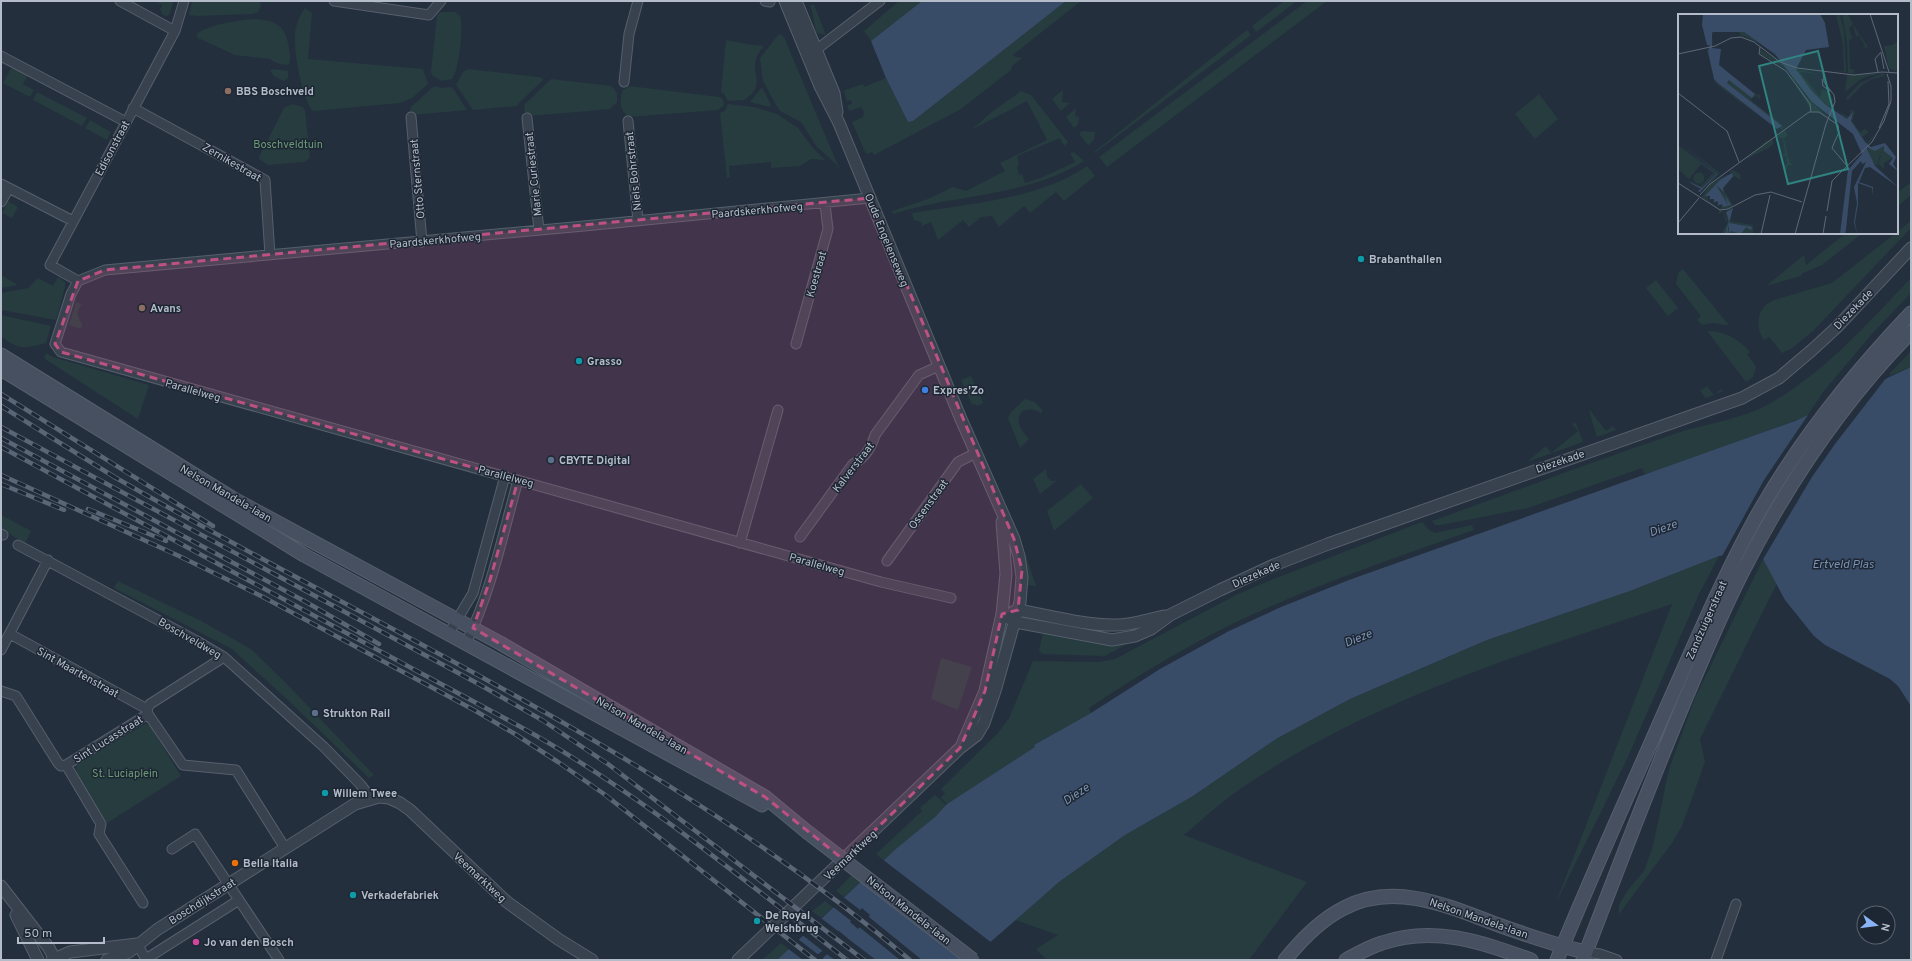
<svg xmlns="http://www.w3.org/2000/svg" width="1912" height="961" font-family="Overpass,sans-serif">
<rect width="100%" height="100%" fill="#242f3e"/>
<path fill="#263c3f" d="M155 1H174L169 15 166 16 161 14 162 12 160 10 162 5Z
M192 1 260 2 261 6 258 12 252 14 197 16 189 15Z
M899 1H922L871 41 864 31Z
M1066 1H1081L1013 55V56L1022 58 1012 66 1011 70 961 109 874 155 872 152 868 154 865 152 852 122 863 117 864 112 861 107 849 111 847 106 852 104 851 100 847 101 844 92 845 90 863 84 864 87 886 78 908 122 913 121Z
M1284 1H1297L1256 32 1252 26Z
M1307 1H1327L1107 167 1099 157Z
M810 5H814L826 35 817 33C813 23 814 14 810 5Z
M305 8 312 13 308 59 423 69 428 84 412 98 400 103 313 111C302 100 293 49 295 33 296 24 300 15 305 8Z
M441 12H455L460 16C464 27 459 71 452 79L441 81 433 76 431 72 437 15Z
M252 19C274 19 286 25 289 48 290 54 291 59 289 64 284 66 275 63 270 59L235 55 198 38 196 35C207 24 237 21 252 19Z
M1247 30 1251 35 1095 153 1094 152Z
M779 34 784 37 841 173 836 164 817 147 801 122 780 111 776 105 763 81 760 58Z
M726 40 753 45 764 46C761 50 757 54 756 59 751 75 767 85 744 100L728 101 724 94 721 92Z
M12 67 28 75 23 84 34 90 30 97 3 83Z
M273 69 288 71V78L284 81 274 76 270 71Z
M468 69 538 77 542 78 543 80 516 106 473 110 456 85 463 72Z
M551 79 612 86 617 93V102L610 109 530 116 525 114 524 105Z
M434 86 442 88 452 87 467 110 412 115 410 112 411 107Z
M629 86 719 97 723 99 724 105 718 110 629 117C619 111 620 101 622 91Z
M762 87 771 105 770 107 750 102Z
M1063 90 1062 102 1070 103 1061 111 1052 99Z
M1021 91 1031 95 1068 142 1064 146 1060 138 1017 156 1019 165 1017 166 1019 175 1022 174 1025 183 1043 177 1075 162 1070 153 1074 152 1084 161C1027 197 956 194 893 214L892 211 928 199 953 187 966 191 1005 171 1000 163 1047 140 1027 101 971 130 993 111Z
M37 92 87 118 82 126 33 100Z
M1539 94 1558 119 1535 139 1515 114Z
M292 104 303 107 305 110 310 157 305 162 268 165 259 159 260 155 284 108Z
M728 104 754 107 777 114 798 128 813 148 825 160 811 159 800 166 771 168V162L729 166 730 177 727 178 720 113 725 111Z
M1076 108 1075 116 1079 117 1078 125 1074 128 1066 117Z
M90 120 111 132 107 140 85 128Z
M1082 131 1095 132 1094 140 1088 145 1079 134Z
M1087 166 1095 176 1064 201 1056 192 1030 213 1024 206 999 227 992 216 981 217 969 227 963 220 938 240 931 222 922 226 921 222 914 220 912 213C968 204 1040 199 1087 166Z
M1911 182V195L1897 207V193Z
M8 201 18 207 12 218 2 213Z
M1911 221V228L1813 331 1791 349 1782 353 1769 337 1764 340C1754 326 1757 307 1774 300L1832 283Z
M1846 233H1863L1822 265 1801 274V276L1766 286 1804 255 1806 265Z
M1683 269 1728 324 1727 325 1712 323 1702 325 1697 320 1701 316 1676 284 1678 273Z
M1 275 18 285 1 288Z
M58 277 65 282V287L56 320 1 310V293L28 288 38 278 53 286Z
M1911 278V293L1871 335 1824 391 1807 416 1668 467 1645 474 1642 468 1528 508 1441 525H1435L1432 521C1515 491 1597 460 1680 432 1709 423 1742 419 1769 404 1824 373 1868 323 1911 278Z
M1656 280 1678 308 1668 316 1646 288Z
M76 302 82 304C75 312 78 316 82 324L81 329 69 325Z
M1 315 51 326 46 343C23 349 21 350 1 337Z
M1707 331C1725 331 1739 339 1750 352L1747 354 1756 367 1753 377 1746 382Z
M1911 351V367L1889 376 1890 373Z
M46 353 53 357 149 385 138 419 48 361 44 358Z
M971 376 983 403 977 406 975 404 972 405 961 380Z
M1707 386 1714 395 1721 389 1723 391 1706 398 1700 391Z
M1025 399 1035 402 1043 411 1041 413C1032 407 1016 408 1019 423 1020 429 1025 434 1029 439L1020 448 1008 418 1011 412Z
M1590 410 1606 431 1613 426 1616 430 1597 437 1589 411Z
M1576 423 1583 442 1527 462 1546 446 1551 453 1578 431 1572 424Z
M1046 469C1047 475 1047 484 1058 480L1040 494 1033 479Z
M1081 484 1093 498 1054 531 1047 511Z
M1 515 31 531 25 543 1 529Z
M1422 522 1429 530 1435 533 1472 525 1474 530C1391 559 1309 587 1230 625 1181 649 1134 678 1089 708L1091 713 1034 745 1036 747 947 804 941 798 945 793 941 789 998 733 1009 718 1033 661 1099 662 1115 659 1238 594 1271 580Z
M1024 555H1026L1036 586 1028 585Z
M1719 556 1699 594 1627 759 1555 905 1672 604C1525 653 1372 699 1243 787 1222 801 1203 819 1184 835L1307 882 1249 960H1047L1036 949 1058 935 1015 920 1059 882 1125 835 1193 796 1276 739 1350 699 1487 640 1630 591Z
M1763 559 1777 583 1700 739 1705 762 1682 826 1672 843 1619 914V905L1627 891 1644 871 1653 846 1669 769 1695 698Z
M118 581 201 621 251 649 284 681 374 775 369 778 290 702 232 649 114 588Z
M1043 632 1129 642V643L1105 656 1043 654 1039 651Z
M941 658 972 667 958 710 931 699Z
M145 724 149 725 152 729 181 776 107 823 77 775 76 767 79 763Z
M935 795 946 805 935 817 884 861 876 854 922 811 920 808Z
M852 875 861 881 844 897 836 891Z
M825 901 833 907 821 918 812 911Z
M781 943 789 949 777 960H762Z"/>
<path fill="#394c67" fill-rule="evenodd" d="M922 1H1066L913 121 908 122 886 78 871 41Z
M1911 367V706L1898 686 1890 679 1825 645 1814 636 1785 600 1763 559 1751 551 1719 556 1630 591 1487 640 1350 699 1276 739 1193 796 1125 835 1059 882 987 945 973 960H824L823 958 829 952 831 954 847 938 839 931 823 947 825 949 810 960H777L897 848 935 817 947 804 1035 747 1034 745 1091 713 1160 669 1229 631 1281 607 1349 580 1795 421ZM862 908 870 915 858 929 850 922Z"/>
<path fill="#242f3e" d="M1890 373 1835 444 1812 477 1762 561 1750 553 1721 558 1764 480 1810 412Z
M882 859 992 943 976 960H961L859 880Z
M842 896 864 913 922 960H900L858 926 867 915 862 911 852 922 855 924 832 906Z
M820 917 821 918 876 960H835L825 953 828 950 831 951 844 938 839 934 826 947 824 952 801 934Z
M797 938 798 939 820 956H817L813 960H803L787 948Z"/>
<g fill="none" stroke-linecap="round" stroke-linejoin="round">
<defs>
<path id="minor" d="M120 1 175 31
M334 1 429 15 441 1
M765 1 770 2
M812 53 880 1
M1 56 126 122
M624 82 629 34 638 1
M133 108 265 180 270 255
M411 117 422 242
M527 118 539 230
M628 121 638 221
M1 184 73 221
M870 198 584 226 105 270 78 281 71 294 55 344 61 352 881 582 951 598
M1 202 9 188
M78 281 50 265 175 31 184 1
M796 344 828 229 825 204
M1 534 3 535
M800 537 853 464C864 459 872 447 875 435L919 375 939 366
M740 543 778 410
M18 545 197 641 224 657 324 747 360 784 371 798
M887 561 958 462 976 453
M449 633 473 593 505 476
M10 634 147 709
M466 643C491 592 503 534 518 480
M1 650 48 560
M1 691 16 696 58 763 61 766 66 765 101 824 99 834 143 903
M148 714 183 765 236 770 285 848
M66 765 148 714 147 709 150 704 224 657
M172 849 195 834 279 960
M137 944 146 959 239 900
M1586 952 1600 954 1617 960
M1716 960 1736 904"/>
<path id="tertiary" d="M796 1 834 93 837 112
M1013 612 1018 610C1047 615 1088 626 1116 625 1133 625 1149 619 1165 616
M1002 614 1015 622 1112 640 1135 636 1151 629 1170 615 1220 590 1274 565 1328 544 1742 398 1779 378 1812 350 1837 327 1911 248
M961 747 985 691 1002 614 1006 574 1002 522
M1 886 49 948 55 960
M16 915 38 960
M52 960 70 952 137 944
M107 960 129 952 158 929 355 804 379 797 389 798 400 803 410 810 507 902 558 939 592 960
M738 960 960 748 977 735 984 723 995 691 1020 602 1022 577 1019 556 1014 539 961 419 839 123 820 86 785 1"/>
<path id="secondary" d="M1 355 232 498 500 643 765 797 806 831
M1 369 304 555 762 805
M1285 960C1301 940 1320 920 1344 908 1393 882 1446 905 1493 923 1524 934 1554 945 1586 952
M1346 960C1357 954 1369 947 1382 943 1435 925 1481 942 1531 960
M1557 960C1590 879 1626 800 1661 720 1691 653 1719 585 1754 521 1796 445 1851 376 1911 313
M1583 960C1616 873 1649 786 1685 700 1704 656 1722 611 1744 569 1788 483 1843 401 1911 332"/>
</defs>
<use href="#minor" stroke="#565f6c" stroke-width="11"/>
<use href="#tertiary" stroke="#565f6c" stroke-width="13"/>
<use href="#secondary" stroke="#565f6c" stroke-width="15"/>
<use href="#minor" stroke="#38414e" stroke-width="9"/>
<use href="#tertiary" stroke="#38414e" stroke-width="11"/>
<use href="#secondary" stroke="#465061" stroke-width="13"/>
<defs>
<path id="rail" d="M1 394 213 526
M1 406 116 478
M1 427 475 682 542 720 608 764 864 960
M1 438 306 602 379 644
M1 447 519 726C637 791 741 878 847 960
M1 475 179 556 263 597 474 710 515 734 558 762 604 794 815 960
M111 475C381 631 671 756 910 960
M1 484 64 510
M88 509 166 541"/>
</defs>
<use href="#rail" stroke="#5a6575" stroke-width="4.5"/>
<use href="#rail" stroke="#1d2633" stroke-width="3" stroke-dasharray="9" stroke-linecap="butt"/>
<defs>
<path id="secondary-bridge" d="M806 831 973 960"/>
</defs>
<use href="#secondary-bridge" stroke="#565f6c" stroke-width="15" stroke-linecap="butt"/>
<use href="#secondary-bridge" stroke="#465061" stroke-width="13"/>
</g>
<path fill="#bd5182" fill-opacity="0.2" stroke="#bd5182" stroke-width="3" stroke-dasharray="8 5" stroke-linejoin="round" d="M870 198 1014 539 1022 570 1018 610 1002 614 985 691 960 748 844 860 765 797 473 628 490 580 518 480 61 352 55 344 78 281 105 270Z"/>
<g fill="#8d6e63" stroke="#1d2633" stroke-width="1.5">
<circle cx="228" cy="91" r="4"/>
<circle cx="142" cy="308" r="4"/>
</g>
<g fill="#0f9aa8" stroke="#1d2633" stroke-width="1.5">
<circle cx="1361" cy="259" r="4"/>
<circle cx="579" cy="361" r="4"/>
<circle cx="325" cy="793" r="4"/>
<circle cx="353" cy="895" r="4"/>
<circle cx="757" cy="921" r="4"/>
</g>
<circle fill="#3f7fe0" stroke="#1d2633" stroke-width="1.5" cx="925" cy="390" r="4"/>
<g fill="#5c6f8a" stroke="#1d2633" stroke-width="1.5">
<circle cx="551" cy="460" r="4"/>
<circle cx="315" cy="713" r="4"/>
</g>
<circle fill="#e8710a" stroke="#1d2633" stroke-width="1.5" cx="235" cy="863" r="4"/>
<circle fill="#d1479c" stroke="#1d2633" stroke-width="1.5" cx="196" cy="942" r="4"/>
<g text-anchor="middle" stroke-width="3" stroke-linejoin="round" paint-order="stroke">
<g font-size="11" font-weight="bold" fill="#b4bcc9" stroke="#1d2633" text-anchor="start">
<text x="236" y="95">BBS Boschveld</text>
<text x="1369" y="263">Brabanthallen</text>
<text x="150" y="312">Avans</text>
<text x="587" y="365">Grasso</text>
<text x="933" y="394">Expres'Zo</text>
<text x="559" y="464">CBYTE Digital</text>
<text x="323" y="717">Strukton Rail</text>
<text x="333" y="797">Willem Twee</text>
<text x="243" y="867">Bella Italia</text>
<text x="361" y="899">Verkadefabriek</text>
<text x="765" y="919">De Royal<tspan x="765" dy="13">Welshbrug</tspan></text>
<text x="204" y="946">Jo van den Bosch</text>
</g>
<g font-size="11" fill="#6b9a76" stroke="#1d2633">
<text x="288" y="148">Boschveldtuin</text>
<text x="125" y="777">St. Luciaplein</text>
</g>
<g font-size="11" fill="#b4bcc9" stroke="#1d2633">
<text transform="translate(112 148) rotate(-62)" y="4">Edisonstraat</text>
<text transform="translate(232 162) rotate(30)" y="4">Zernikestraat</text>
<text transform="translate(633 171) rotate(-96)" y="4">Niels Bohrstraat</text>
<text transform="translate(533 174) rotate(-96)" y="4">Marie Curiestraat</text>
<text transform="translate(417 179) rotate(-95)" y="4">Otto Sternstraat</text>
<text transform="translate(757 210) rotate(-5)" y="4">Paardskerkhofweg</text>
<text transform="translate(435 240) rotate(-5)" y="4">Paardskerkhofweg</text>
<text transform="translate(887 240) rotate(68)" y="4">Oude Engelenseweg</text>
<text transform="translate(816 274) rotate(-74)" y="4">Koestraat</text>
<text transform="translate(1853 309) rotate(-46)" y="4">Diezekade</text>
<text transform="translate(193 390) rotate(16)" y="4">Parallelweg</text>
<text transform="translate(1560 461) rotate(-19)" y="4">Diezekade</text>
<text transform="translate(853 467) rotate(-52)" y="4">Kalverstraat</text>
<text transform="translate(506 476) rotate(15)" y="4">Parallelweg</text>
<text transform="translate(226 493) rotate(30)" y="4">Nelson Mandela-laan</text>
<text transform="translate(928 504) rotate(-54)" y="4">Ossenstraat</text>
<text transform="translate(817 564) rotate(16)" y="4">Parallelweg</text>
<text transform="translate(1256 574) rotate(-24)" y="4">Diezekade</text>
<text transform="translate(1706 620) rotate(-66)" y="4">Zandzuigerstraat</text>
<text transform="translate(190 638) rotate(30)" y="4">Boschveldweg</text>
<text transform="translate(78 672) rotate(29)" y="4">Sint Maartenstraat</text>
<text transform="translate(642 725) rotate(30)" y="4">Nelson Mandela-laan</text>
<text transform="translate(108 739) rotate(-32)" y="4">Sint Lucasstraat</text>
<text transform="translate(850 855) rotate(-43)" y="4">Veemarktweg</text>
<text transform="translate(480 877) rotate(43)" y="4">Veemarktweg</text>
<text transform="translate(202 901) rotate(-32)" y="4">Boschdijkstraat</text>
<text transform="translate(909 910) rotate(38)" y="4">Nelson Mandela-laan</text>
<text transform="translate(1479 918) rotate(19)" y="4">Nelson Mandela-laan</text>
</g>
<g font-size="12" font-style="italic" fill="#7c92b1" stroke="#1d2633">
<text transform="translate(1663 528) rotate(-19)" y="4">Dieze</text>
<text x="1843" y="568">Ertveld Plas</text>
<text transform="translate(1358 638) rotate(-22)" y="4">Dieze</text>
<text transform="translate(1076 794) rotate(-34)" y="4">Dieze</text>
</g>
</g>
<g transform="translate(1678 14)">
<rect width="220" height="220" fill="#242f3e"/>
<path d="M158 0H162L166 17 168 58 148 56 166 57 165 31ZM164 0H170L175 10 171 14 174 24 178 22 175 11 190 33 185 34 187 32 181 21 171 26 172 55 178 56 175 57 177 59H170L169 28ZM57 16 66 18 84 28 104 47 81 29 63 21 60 17 36 18 34 21 35 29 34 31 32 21 35 17ZM220 27V57L211 55 206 32 215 31ZM32 35 38 68 99 116 37 69 29 36ZM82 35 108 52 129 83 149 103 133 96 108 54 82 40ZM118 55 142 60 122 58 142 83 144 75 153 80 155 87 151 93 133 76ZM205 59 191 62 183 65 167 78 169 61 206 59 208 66 206 62 194 65 185 70 170 86 168 84 182 69ZM51 66 81 82 79 79 83 82 81 85 79 82 77 84 78 81 72 86 50 68 102 109 106 114 103 116V112L49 69ZM164 94V99L168 102 171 103 173 95 177 98 174 107 182 118 187 115 191 118 184 123 189 129 198 119 190 131 186 127 173 107 175 98 171 104 169 105 163 100ZM107 116 110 122 106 124 110 143 112 149 116 151H110L108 158 106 151 109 150 108 142H104L107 140 105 124H101L100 121ZM94 125 96 129 91 134 68 145 88 128 79 134 89 126V128ZM0 127 42 159 24 178 39 159ZM0 131 37 160 24 174H22L10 167 23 172 35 159 23 150 11 165 0 155ZM206 131 215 144 206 149V155L200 150 203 142 202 141 199 152 208 161 193 147 189 135ZM55 156 62 160 63 166 56 162 45 175 55 191 49 196 48 194 42 196 46 198 49 206 48 208 45 198 40 200 44 191 39 192 40 188 35 189 36 185 31 186 32 182 29 181 30 186 41 194 38 193 24 183 32 170 46 162 49 163 48 161 55 160 52 157ZM15.5 164a5.5 5.5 0 1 1 11 0a5.5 5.5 0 1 1-11 0ZM55 194 52 207 75 211V220H43L50 208 48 198Z" fill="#263c3f"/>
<path d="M25 0H142L147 9 151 33 128 36 118 55 133 76 148 91 169 105 175 98 173 107 187 128 193 133 207 129 218 143 215 150 220 157 211 150 215 144 206 137V132L197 137 188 133 197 152 220 173 192 153 187 154 181 168 195 173V181L194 174 180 169V190L177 208 179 220 176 208 179 189 176 173 188 148 184 150 183 147 174 157 168 215 167 220H162L170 156 184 140 175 120 134 88 97 40 66 18H34V34L43 35 41 51 77 80 74 84 51 66 49 69 104 112 99 115 41 70 36 65 30 37 32 32 29 31 24 11ZM0 130 39 160 22 178 13 174 20 177 23 175 14 170 10 167 24 174 38 160ZM54 159 55 162 45 174 46 178 38 171 50 191 47 181 53 191 45 193 44 190 40 191V187L36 188V185H32V182H27L42 166ZM55 194 51 209 74 213 73 216 68 213 63 220 53 217 51 220V210L49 220H47L51 207 48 198Z" fill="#394c67"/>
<path fill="none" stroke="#5e6776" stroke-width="1" d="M192 0 211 58M82 33 81 40 108 57 132 90 133 98M203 39 206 55M0 40 37 32 53 24 63 23 76 28 102 48 119 54 176 61 204 58 220 59M200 58 197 45 203 38M144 65 145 72 152 77M0 79 49 117 61 148M201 114 211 90 210 67M165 156 194 128 206 107 213 87V72L209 60M0 169 42 196 50 195 77 181 93 178 124 188M22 181 32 170 131 98H141L160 111 161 118 154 134 169 152M149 197 154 167 165 156M0 209 21 184M83 220 92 181M117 220 148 110 157 88 156 81 146 68 145 58M145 220 148 202"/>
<path fill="#308480" fill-opacity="0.15" stroke="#308480" stroke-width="2" d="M140 37 170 155 110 170 81 52Z"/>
<rect width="220" height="220" fill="none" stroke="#b4bcc9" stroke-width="2"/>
</g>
<rect width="1912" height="961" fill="none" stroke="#b4bcc9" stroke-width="4"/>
<g transform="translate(1876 925) rotate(104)"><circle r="19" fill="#1d2633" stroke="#59626f"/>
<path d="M0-3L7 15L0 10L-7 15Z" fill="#8ab4f8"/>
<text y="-6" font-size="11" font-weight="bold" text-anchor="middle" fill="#b4bcc9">N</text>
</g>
<path d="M18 937v6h86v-6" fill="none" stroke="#b4bcc9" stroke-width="2"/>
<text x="24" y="937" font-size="12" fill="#b4bcc9" stroke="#1d2633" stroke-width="3" paint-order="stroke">50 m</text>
</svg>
